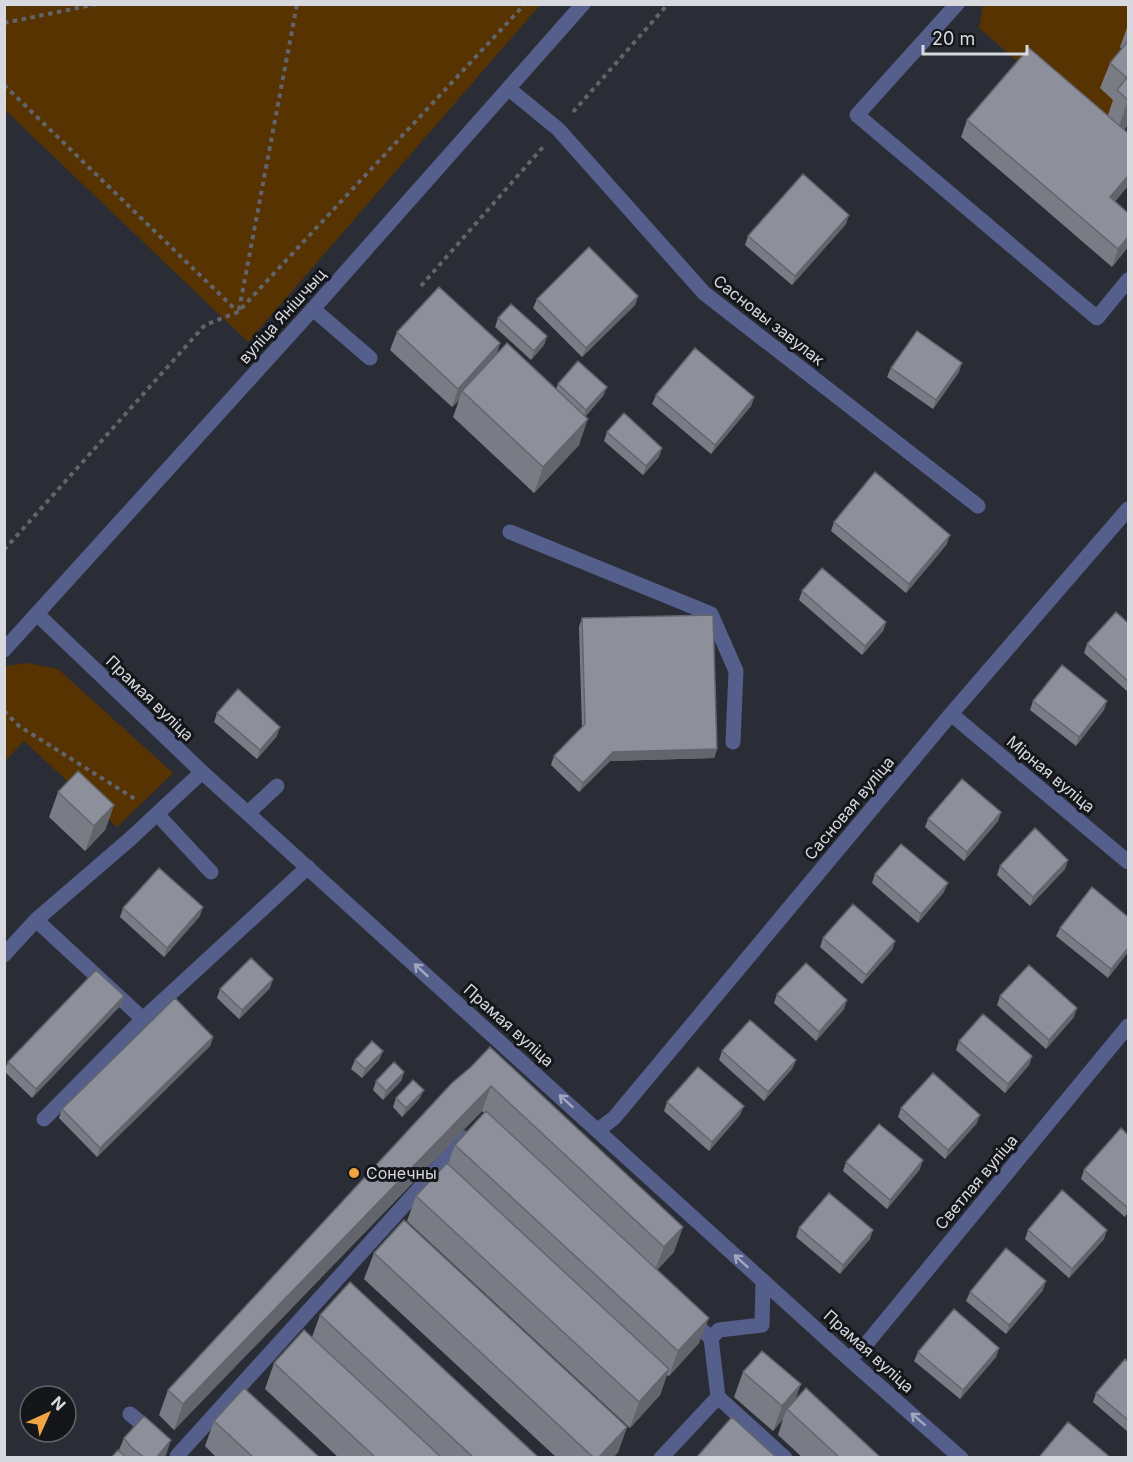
<svg xmlns="http://www.w3.org/2000/svg" width="1133" height="1462" font-family="Inter,sans-serif">
<rect width="100%" height="100%" fill="#2b2d36"/>
<path fill="#563301" d="M4 5 5 4 540 5 248 342 5 110Z
M983 5H1128V56L1123 108 1101 133 979 28Z
M27 663 58 669 173 773 117 827 24 741 5 761 4 668 6 666Z"/>
<g fill="none" stroke-linecap="round" stroke-linejoin="round">
<path stroke="#62646c" stroke-width="4" stroke-dasharray="4.5 4.5" stroke-linecap="butt" d="M4 23 97 4
M4 85 238 312
M573 112 668 4
M421 286 543 147
M239 310 297 4
M4 550 205 325 238 312 525 4
M4 711 19 726 135 799"/>
<path stroke="#545f8c" stroke-width="15" d="M957 4 857 115 1097 318 1128 280
M313 309 370 358
M510 532 711 614 736 671 733 742
M248 813 277 786
M157 814 211 872
M36 920 143 1019
M4 955 36 920 130 839 202 772
M44 1119 143 1019 308 867
M689 1319 711 1338 718 1397
M711 1338 719 1330 762 1325 763 1281
M130 1414 155 1435
M177 1456 465 1138
M661 1458 718 1397 785 1458"/>
<path stroke="#545f8c" stroke-width="15" d="M509 89 558 129 704 293 978 506
M37 614 202 772 849 1359 961 1458
M951 714 1128 862
M598 1130 614 1118 951 714 1128 509
M849 1359 867 1343 1128 1026"/>
<path stroke="#545f8c" stroke-width="15" d="M4 650 313 309 583 4"/>
</g>
<path fill="#797c85" d="M1128 25V125L1124 130 1115 202 1128 247 1112 267 961 137 967 120 1108 115 1113 100 1100 88 1110 63 1122 49 1120 47Z
M846 224 792 285 745 245 748 236Z
M638 296 635 305 582 357 533 308 537 299Z
M498 318 547 336 544 345 531 360 495 327Z
M397 332 500 343 496 355 556 389 558 384 607 387 603 396 585 417 579 445 534 493 453 417 459 400 452 407 390 350Z
M891 368 959 372 933 409 887 377Z
M656 395 754 397 751 406 711 454 652 404Z
M607 432 659 457 643 475 604 441Z
M834 522 947 544 906 593 831 531Z
M802 591 886 622 883 631 862 655 799 600Z
M582 618 717 749 714 758 610 761 579 792 551 765 554 756 582 728 579 627Z
M1128 623V692L1084 653 1087 644Z
M1033 701 1104 710 1076 746 1030 710Z
M217 713 277 736 257 759 214 722Z
M58 792 114 805 105 830 85 851 49 817Z
M1001 812 998 821 964 861 925 827 928 819Z
M1068 860 1065 869 1030 906 997 875 1000 866Z
M875 874 944 892 918 923 872 883Z
M123 908 200 916 164 957 120 917Z
M1060 928 1128 952 1108 978 1056 936Z
M823 938 895 941 892 950 862 984 820 947Z
M270 988 239 1019 217 998 220 989Z
M777 994 844 1009 816 1041 774 1003Z
M124 996 121 1005 32 1098 4 1071 8 1062Z
M1000 996 1074 1017 1046 1049 997 1005Z
M213 1037 210 1046 97 1157 59 1118 62 1109Z
M959 1041 1032 1056 1029 1065 1005 1093 956 1050Z
M383 1051 379 1060 362 1078 351 1069 355 1060Z
M722 1051 796 1060 792 1069 764 1101 719 1060Z
M471 1067 674 1252 657 1270 699 1343 669 1376 667 1375 660 1395 630 1428 407 1221 416 1196 448 1164 455 1145 484 1113 482 1111 174 1430 159 1415 168 1390Z
M404 1072 401 1081 383 1100 373 1090 376 1081Z
M396 1098H420L402 1117 393 1107Z
M667 1102 740 1115 709 1151 664 1111Z
M901 1108 977 1123 945 1159 898 1117Z
M1128 1135V1212L1125 1217 1081 1179 1084 1170Z
M846 1162 920 1169 887 1209 843 1171Z
M799 1228 870 1239 840 1274 796 1237Z
M1028 1230 1104 1239 1069 1278 1025 1239Z
M374 1253 627 1427 618 1452 613 1458H557L364 1279Z
M1043 1290 1006 1334 966 1301 970 1292Z
M320 1315 539 1458H339L265 1389 274 1363 312 1337Z
M999 1348 996 1357 960 1399 914 1361 918 1352Z
M1128 1362V1432L1093 1402 1096 1393Z
M743 1372 795 1400 881 1458H803L778 1435 783 1419 773 1431 734 1397Z
M214 1421 320 1458H217L205 1446Z
M124 1438 165 1458H111L119 1450Z"/>
<path fill="#63656c" d="M1128 100V125L1113 143Z
M1128 176V186L1104 215 1110 197Z
M849 215 846 224 792 285 795 276Z
M1128 237V247L1112 267 1118 249Z
M638 296 635 305 582 357 586 348Z
M547 336 544 345 531 360 534 351Z
M500 343 494 361 462 391 459 400 452 407 458 389Z
M962 363 959 372 933 409 936 400Z
M607 387 603 396 583 419 586 410Z
M754 397 751 406 711 454 715 445Z
M588 419 579 445 534 493 543 467Z
M662 448 659 457 643 475 646 466Z
M950 535 947 544 906 593 909 584Z
M886 622 883 631 862 655 865 646Z
M1107 701 1104 710 1076 746 1079 737Z
M280 727 277 736 257 759 260 750Z
M717 749 714 758 610 761 579 792 583 783 613 752Z
M114 805 105 830 85 851 94 826Z
M1001 812 998 821 964 861 967 852Z
M1068 860 1065 869 1030 906 1033 897Z
M948 883 944 892 918 923 921 914Z
M203 907 200 916 164 957 167 948Z
M895 941 892 950 862 984 866 975Z
M1128 948V952L1108 978 1111 969Z
M273 979 270 988 239 1019 242 1010Z
M124 996 121 1005 32 1098 36 1089Z
M847 1000 844 1009 816 1041 819 1032Z
M1077 1008 1074 1017 1046 1049 1049 1040Z
M213 1037 210 1046 97 1157 100 1148Z
M383 1051 379 1060 362 1078 365 1069Z
M1032 1056 1029 1065 1005 1093 1008 1084Z
M796 1060 792 1069 764 1101 768 1092Z
M404 1072 401 1081 383 1100 386 1091Z
M491 1086 482 1111 174 1430 183 1404Z
M424 1090 420 1098 402 1117 406 1108Z
M744 1106 740 1115 709 1151 712 1142Z
M980 1115 977 1123 945 1159 948 1150Z
M923 1160 920 1169 887 1209 890 1200Z
M1128 1207V1212L1125 1217 1128 1208Z
M683 1227 674 1252 654 1272 664 1247Z
M873 1230 870 1239 840 1274 843 1265Z
M1107 1230 1104 1239 1069 1278 1072 1269Z
M1046 1281 1043 1290 1006 1334 1009 1325Z
M709 1318 699 1343 669 1376 678 1351Z
M999 1348 996 1357 960 1399 963 1390Z
M669 1369 660 1395 630 1428 639 1402Z
M801 1384 792 1409H787L783 1419 773 1431 782 1406Z
M627 1427 618 1452 613 1458H598Z
M171 1440 165 1458H156Z"/>
<path fill="#8d909b" stroke="#63656c" stroke-width="1.5" d="M1128 41V76L1127 78 1110 63Z
M1029 48 1128 133V176L1110 197 1128 213V237L1118 249 967 120Z
M1128 76V100L1117 90Z
M803 174 849 215 795 276 748 236Z
M589 247 638 296 586 348 537 299Z
M439 287 500 343 458 389 397 332Z
M511 304 547 336 534 351 498 318Z
M917 331 962 363 936 400 891 368Z
M507 343 588 419 543 467 462 391Z
M695 348 754 397 715 445 656 395Z
M578 361 607 387 586 410 558 384Z
M624 413 662 448 646 466 607 432Z
M875 472 950 535 909 584 834 522Z
M822 568 886 622 865 646 802 591Z
M1116 612 1128 623V681L1087 644Z
M713 615 717 749 613 752 583 783 554 756 585 724 582 618Z
M1062 665 1107 701 1079 737 1033 701Z
M238 689 280 727 260 750 217 713Z
M78 771 114 805 94 826 58 792Z
M962 779 1001 812 967 852 928 819Z
M1035 828 1068 860 1033 897 1000 866Z
M901 844 948 883 921 914 875 874Z
M159 868 203 907 167 948 123 908Z
M1092 887 1128 917V948L1111 969 1060 928Z
M853 904 895 941 866 975 823 938Z
M251 958 273 979 242 1010 220 989Z
M806 963 847 1000 819 1032 777 994Z
M1029 965 1077 1008 1049 1040 1000 996Z
M96 970 124 996 36 1089 8 1062Z
M175 998 213 1037 100 1148 62 1109Z
M983 1014 1032 1056 1008 1084 959 1041Z
M750 1020 796 1060 768 1092 722 1051Z
M372 1041 383 1051 365 1069 355 1060Z
M490 1047 683 1227 664 1247 491 1086 183 1404 168 1390 452 1083 471 1067Z
M394 1062 404 1072 386 1091 376 1081Z
M698 1067 744 1106 712 1142 667 1102Z
M933 1073 980 1115 948 1150 901 1108Z
M413 1080 424 1090 406 1108 396 1098Z
M486 1111 709 1318 678 1351 455 1145Z
M879 1124 923 1160 890 1200 846 1162Z
M1121 1128 1128 1135V1208L1084 1170Z
M447 1163 669 1369 639 1402 416 1196Z
M1062 1190 1107 1230 1072 1269 1028 1230Z
M829 1193 873 1230 843 1265 799 1228Z
M404 1220 627 1427 598 1458H594L374 1253Z
M1006 1248 1046 1281 1009 1325 970 1292Z
M350 1282 539 1458H474L320 1315Z
M954 1309 999 1348 963 1390 918 1352Z
M304 1330 442 1458H376L274 1363Z
M762 1351 801 1384 782 1406 743 1372Z
M1125 1359 1128 1362V1420L1096 1393Z
M244 1388 320 1458H254L214 1421Z
M806 1388 881 1458H840L787 1409Z
M144 1416 171 1440 156 1458H145L131 1447 124 1438Z
M732 1417 777 1458H696Z
M1068 1422 1111 1458H1041L1040 1456Z
M118 1450 127 1458H111Z"/>
<defs><path id="oneway-shaft" d="M-6 0H5M1.5-3L5.5 0L1.5 3" fill="none" stroke-width="1.6" stroke-linecap="round" stroke-linejoin="round" transform="scale(1.5)"/></defs>
<g stroke="#a3a8be">
<use href="#oneway-shaft" transform="translate(421 970) rotate(-137)"/>
<use href="#oneway-shaft" transform="translate(566 1101) rotate(-138)"/>
<use href="#oneway-shaft" transform="translate(741 1261) rotate(-138)"/>
<use href="#oneway-shaft" transform="translate(918 1419) rotate(-139)"/>
</g>
<circle fill="#f3a442" stroke="#15161a" stroke-width="2" cx="354" cy="1173" r="6"/>
<g text-anchor="middle" stroke-width="6" stroke-linejoin="round" paint-order="stroke">
<g font-size="16" fill="#d7d9df" stroke="#15161a">
<text transform="translate(282 316) rotate(-48)" y="6">вуліца Янішчыц</text>
<text transform="translate(769 320) rotate(38)" y="6">Сасновы завулак</text>
<text transform="translate(150 698) rotate(44)" y="6">Прамая вуліца</text>
<text transform="translate(1051 774) rotate(40)" y="6">Мірная вуліца</text>
<text transform="translate(849 808) rotate(-50)" y="6">Сасновая вуліца</text>
<text transform="translate(509 1025) rotate(42)" y="6">Прамая вуліца</text>
<text transform="translate(976 1182) rotate(-50)" y="6">Светлая вуліца</text>
<text transform="translate(869 1351) rotate(42)" y="6">Прамая вуліца</text>
</g>
<g font-size="16" fill="#d7d9df" stroke="#15161a" text-anchor="start">
<text x="366" y="1179">Сонечны</text>
</g>
</g>
<rect width="1133" height="1462" fill="none" stroke="#d7d9df" stroke-width="12"/>
<g transform="translate(48 1414) rotate(45)"><circle r="28" fill="#15161a" stroke="#636469" stroke-width="1.5"/>
<path d="M0-4.5L10 22L0 15L-10 22Z" fill="#f3a442"/>
<text y="-9" font-size="16" font-weight="bold" text-anchor="middle" fill="#d7d9df">N</text>
</g>
<path d="M923 45v9h104v-9" fill="none" stroke="#d7d9df" stroke-width="3"/>
<text x="932" y="45" font-size="18" fill="#d7d9df" stroke="#15161a" stroke-width="4.5" paint-order="stroke">20 m</text>
</svg>
